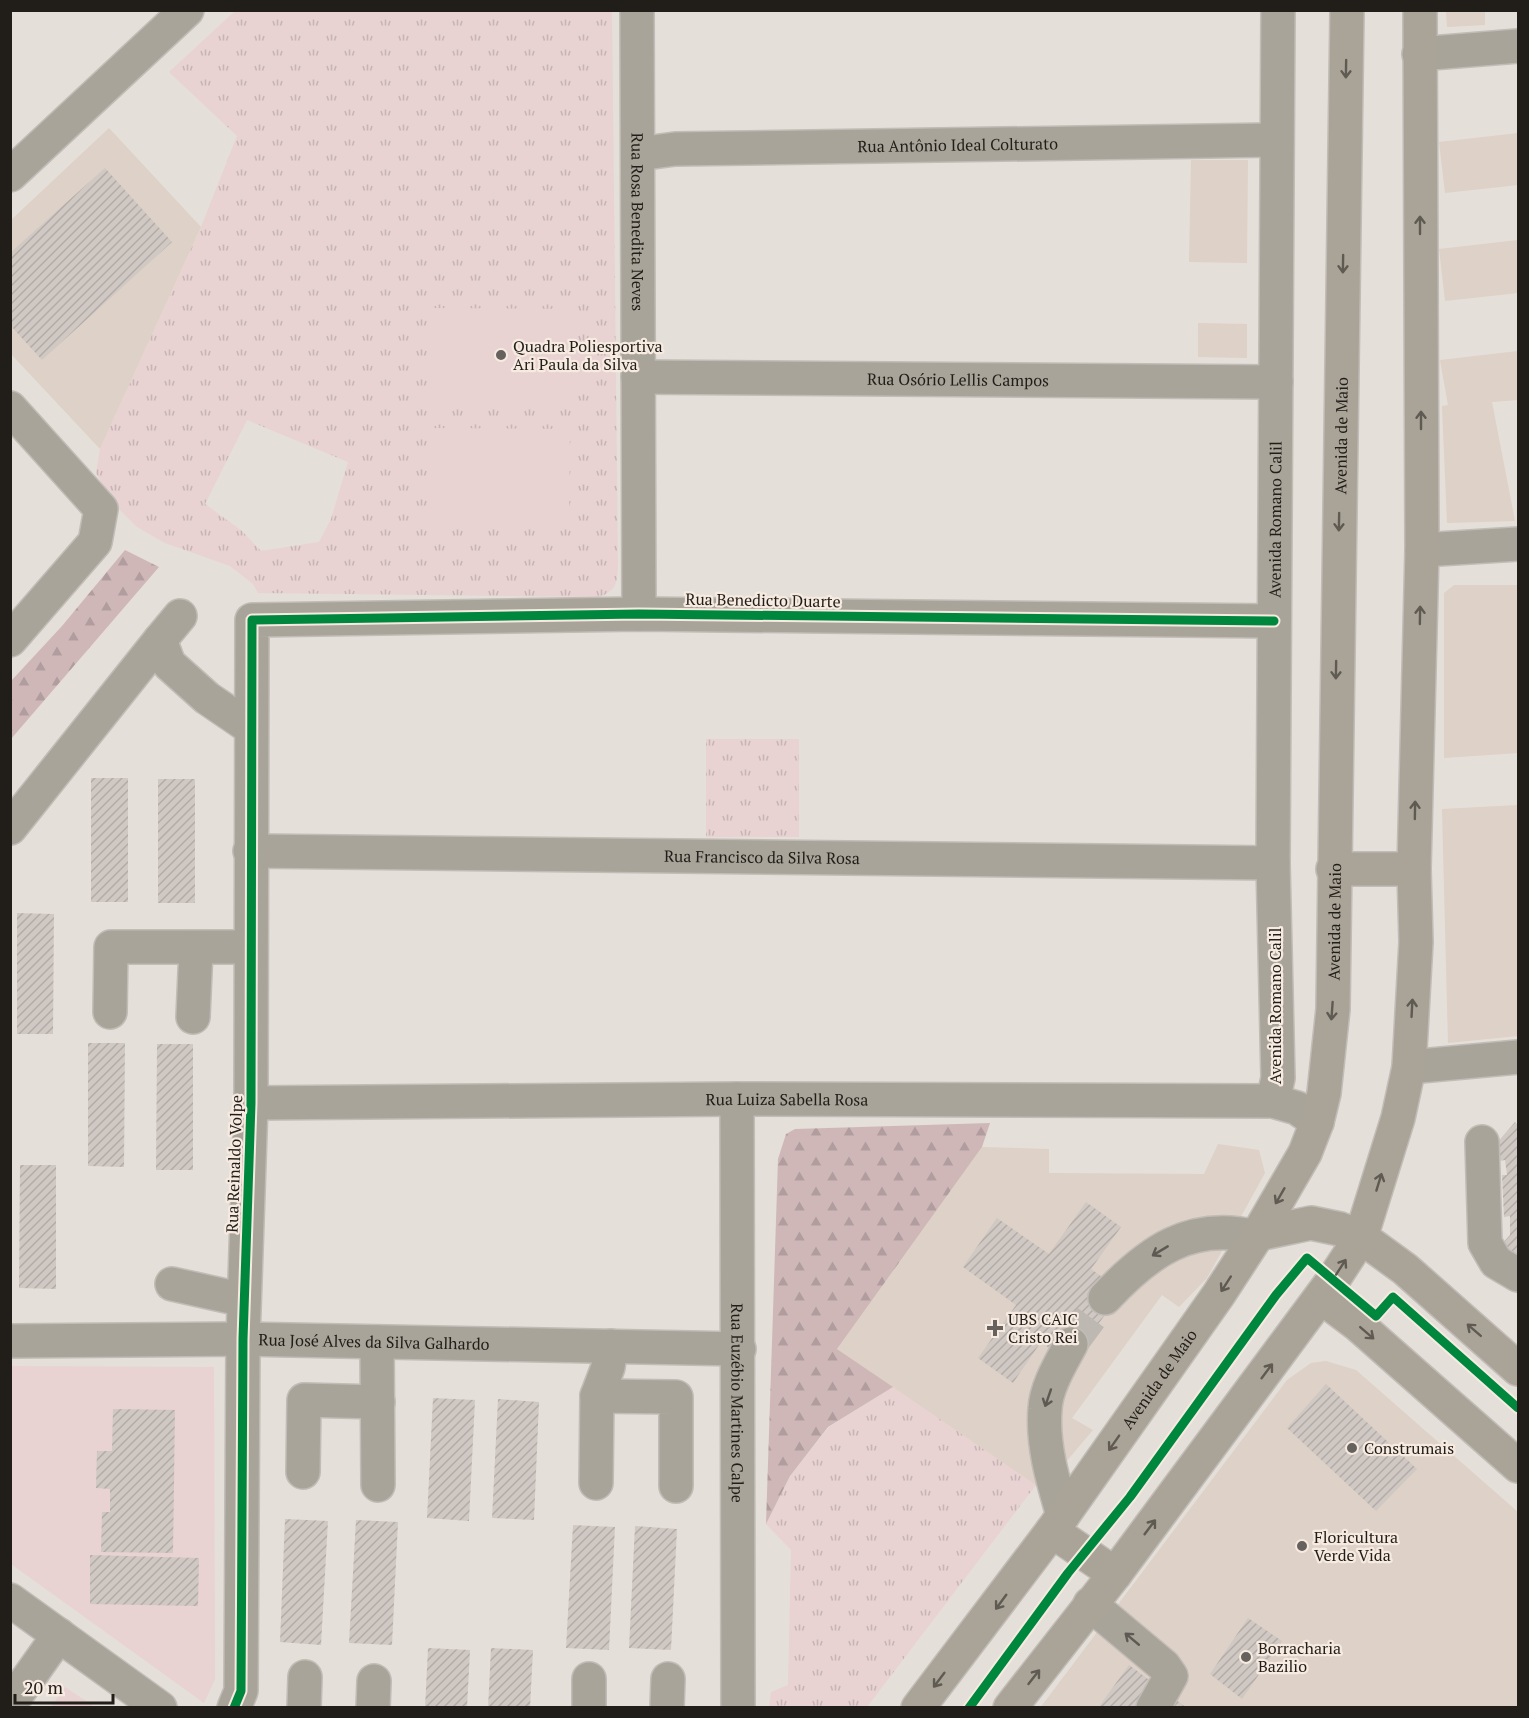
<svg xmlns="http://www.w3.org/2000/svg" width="1529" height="1718" font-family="'PT Serif',serif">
<defs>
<pattern id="grass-tufts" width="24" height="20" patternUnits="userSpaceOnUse" patternTransform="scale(1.5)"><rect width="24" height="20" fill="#e8d2d2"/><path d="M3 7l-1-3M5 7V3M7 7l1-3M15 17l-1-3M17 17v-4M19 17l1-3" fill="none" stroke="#c7b4b4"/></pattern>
<pattern id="forest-firs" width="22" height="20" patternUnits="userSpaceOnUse" patternTransform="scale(1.5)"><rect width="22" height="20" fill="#cfb7b8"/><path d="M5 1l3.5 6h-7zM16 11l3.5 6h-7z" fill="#b19d9e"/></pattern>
<pattern id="building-hatch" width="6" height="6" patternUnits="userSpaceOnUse" patternTransform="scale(1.5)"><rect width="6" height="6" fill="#d0c8c3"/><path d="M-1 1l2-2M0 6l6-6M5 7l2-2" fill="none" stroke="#b2aba7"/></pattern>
</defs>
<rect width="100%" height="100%" fill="#e5dfd9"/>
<path fill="#ded1c7" d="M1446 11H1485V25L1447 27Z
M109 128 201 227 100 449 11 354V220Z
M1518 133V185L1445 193 1439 142Z
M1191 160H1248L1247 263 1189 262Z
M1518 240V293L1445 301 1439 249Z
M1198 323 1247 324V358L1198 357Z
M1518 351V400L1492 402 1515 521 1447 523 1442 406 1448 405 1440 360Z
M1454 585H1518V753L1444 758V593Z
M1518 805V1036L1448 1043 1442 809Z
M1218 1144 1259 1150 1265 1173 1207 1278 1179 1307 1162 1295 1072 1418 1093 1430 1042 1490 837 1349 982 1147 1049 1149V1173L1204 1174Z
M1326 1361 1356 1370 1518 1512V1707L1040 1708 1287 1380 1311 1363Z"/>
<path fill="url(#grass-tufts)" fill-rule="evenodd" d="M235 11H612L618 567C617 583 616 591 599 597L258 593 253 584 230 566 165 543 137 527 113 503 96 473 100 449 201 227 237 136 169 72ZM247 420 348 462 331 519 319 542 261 551 242 531 205 504Z
M706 739H799V837H706Z
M893 1387 1036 1485 867 1707H769L771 1692 788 1685 791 1550 766 1524 790 1476 829 1427Z"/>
<path fill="url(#forest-firs)" d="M125 550 159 567 11 739V681L62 626Z
M990 1123 982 1147 837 1349 893 1387 828 1427 790 1476 766 1524 778 1159 786 1134 795 1129Z"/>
<path fill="#e8d2d2" d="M430 308 572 309 571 403 430 401Z
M429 428 570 429 569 527 429 525Z
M11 1366 214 1367 215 1679 204 1703 11 1564Z
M65 1687 95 1707H51Z"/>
<path fill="url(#building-hatch)" d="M105 168 172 242 42 360 10 325V253Z
M91 778H128V902H91Z
M158 779H195V903H158Z
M17 913 54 914 53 1034H17Z
M88 1043H125L124 1167 88 1166Z
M157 1044H193V1170H156Z
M1515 1122 1518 1125V1262L1500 1246 1510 1235V1216L1504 1217 1502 1175H1507L1505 1160 1499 1161 1489 1152Z
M20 1165H56V1289L19 1288Z
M1086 1202 1121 1227 1091 1269 1105 1279 1110 1308 1083 1345 1053 1351 1041 1342 1013 1383 978 1358 1016 1305 963 1267 997 1218 1049 1254Z
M1326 1384 1417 1469 1376 1511 1287 1428Z
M433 1398 475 1400 469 1521 427 1518Z
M498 1399 539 1402 534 1520 492 1518Z
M113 1409 175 1410 173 1553 101 1552 102 1512H110V1489L96 1488 97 1451H112Z
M285 1519 328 1521 321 1645 280 1642Z
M356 1520 398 1522 392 1645 349 1643Z
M573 1525 615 1527 609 1650 566 1648Z
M635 1526 677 1529 671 1650 629 1648Z
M90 1555 199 1558 198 1606 90 1604Z
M1248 1618 1282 1641 1242 1699 1210 1674Z
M428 1648 470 1650 467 1708H425Z
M491 1648 533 1650 530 1708H488Z
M1129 1665 1187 1708H1098Z"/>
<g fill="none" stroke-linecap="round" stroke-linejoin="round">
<path stroke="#beb8b3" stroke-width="33" stroke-dasharray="33 16" stroke-linecap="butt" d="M1071 1344 1105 1298"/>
<defs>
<g id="minor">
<path id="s1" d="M637 10 639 614"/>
<path d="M1419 54 1518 46"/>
<path id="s2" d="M638 154 675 149 1277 140"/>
<path d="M10 175 187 10"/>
<path id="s3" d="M638 377 1276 382"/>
<path d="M10 408 101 509 95 542 10 640"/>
<path d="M1422 550 1518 544"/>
<path d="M160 640 180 616"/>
<path d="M10 828 160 640 169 664 207 698 251 728"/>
<path id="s4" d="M250 851 1273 863"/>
<path d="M110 1012 111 947H250"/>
<path d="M193 1017 196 949"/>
<path d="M1409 1067 1518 1057"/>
<path id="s5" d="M737 1099 738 1708"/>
<path id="s6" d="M1273 1101 1278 1078 1273 863 1278 10"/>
<path id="s7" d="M251 1103 737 1099 1273 1101 1297 1108 1317 1122"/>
<path d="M1482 1142 1485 1243 1496 1262 1518 1275"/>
<path d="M172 1284 244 1300"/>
<path d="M1105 1298C1148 1252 1190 1221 1256 1237"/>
<path id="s8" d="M10 1341 243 1339 739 1349"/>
<path d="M377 1342 378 1485"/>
<path d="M597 1396 676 1397V1486"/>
<path d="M303 1472 304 1400 378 1402"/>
<path d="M596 1483 597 1396 608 1367 611 1346"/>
<path d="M1063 1515C1053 1481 1042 1445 1045 1409 1046 1387 1061 1363 1071 1344"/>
<path d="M10 1600 160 1708"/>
<path d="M1090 1604 1164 1666 1171 1676 1153 1708"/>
<path d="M10 1704 59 1635"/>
<path d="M234 1708 241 1691 243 1339 251 1103 252 620 639 614 1274 621"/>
<path d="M304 1708 305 1677"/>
<path d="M373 1708 374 1681"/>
<path d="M589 1708V1679"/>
<path d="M667 1708 668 1679"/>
</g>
<g id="major">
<path d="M1333 869H1414"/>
<path d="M1258 1234 1311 1223 1340 1229 1361 1237 1405 1269 1518 1369"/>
<path d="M1321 1297 1357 1324 1518 1466"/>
<path d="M1052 1531 1115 1574"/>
<path id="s9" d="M918 1708 1052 1531 1219 1294 1258 1234 1305 1153 1317 1122 1324 1093 1333 1009 1347 10"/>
<path d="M1010 1708 1115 1574 1333 1280 1361 1237 1398 1118 1409 1067 1416 942 1414 869 1422 550 1420 10"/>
</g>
</defs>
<use href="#minor" stroke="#c1bcb7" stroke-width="36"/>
<use href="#major" stroke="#c1bcb7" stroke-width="36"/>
<use href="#minor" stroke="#a8a499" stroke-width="33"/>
<use href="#major" stroke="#aaa498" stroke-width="33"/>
<defs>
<path id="cycleway" d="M234 1708 241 1691 243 1339 251 1103 252 620 639 614 1274 621
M969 1708 1068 1573 1130 1497 1276 1295 1307 1258 1376 1316 1393 1297 1518 1408"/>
</defs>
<use href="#cycleway" stroke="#f7ebe1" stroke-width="13"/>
<use href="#cycleway" stroke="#00873e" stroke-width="9"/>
</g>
<defs><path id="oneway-shaft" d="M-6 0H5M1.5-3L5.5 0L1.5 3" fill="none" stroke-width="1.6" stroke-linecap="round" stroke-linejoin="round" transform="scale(1.5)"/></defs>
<g stroke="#5f5a52">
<use href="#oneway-shaft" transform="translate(1346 69) rotate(91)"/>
<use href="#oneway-shaft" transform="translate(1420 225) rotate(-90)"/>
<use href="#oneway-shaft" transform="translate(1343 264) rotate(91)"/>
<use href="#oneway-shaft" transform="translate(1421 420) rotate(-90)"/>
<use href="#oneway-shaft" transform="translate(1339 522) rotate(91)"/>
<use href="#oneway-shaft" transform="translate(1420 615) rotate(-89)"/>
<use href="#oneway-shaft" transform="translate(1336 670) rotate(91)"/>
<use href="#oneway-shaft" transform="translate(1415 810) rotate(-89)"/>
<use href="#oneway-shaft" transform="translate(1412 1008) rotate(-87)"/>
<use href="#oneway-shaft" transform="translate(1332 1011) rotate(94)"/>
<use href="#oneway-shaft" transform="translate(1379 1182) rotate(-73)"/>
<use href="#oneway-shaft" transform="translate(1280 1196) rotate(120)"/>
<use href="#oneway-shaft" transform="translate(1341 1267) rotate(-57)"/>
<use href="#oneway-shaft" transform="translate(1226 1284) rotate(123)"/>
<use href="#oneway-shaft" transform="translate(1474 1330) rotate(-139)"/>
<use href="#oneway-shaft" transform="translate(1367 1333) rotate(41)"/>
<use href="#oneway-shaft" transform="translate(1267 1371) rotate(-53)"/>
<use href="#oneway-shaft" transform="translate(1114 1443) rotate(125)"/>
<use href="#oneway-shaft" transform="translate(1150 1527) rotate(-53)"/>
<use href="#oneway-shaft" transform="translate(1001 1602) rotate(126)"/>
<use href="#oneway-shaft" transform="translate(1034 1677) rotate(-52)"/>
<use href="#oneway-shaft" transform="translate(939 1680) rotate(127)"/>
</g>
<g stroke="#5e5a53">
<use href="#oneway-shaft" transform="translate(1160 1251) rotate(149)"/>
<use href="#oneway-shaft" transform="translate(1048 1398) rotate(109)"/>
<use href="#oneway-shaft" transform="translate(1132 1639) rotate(-140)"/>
</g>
<g fill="#66615c" stroke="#f7ebe1" stroke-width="2">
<circle cx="501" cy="355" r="6"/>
<path d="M992 1319h6v6h6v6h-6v6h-6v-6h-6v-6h6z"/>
<circle cx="1352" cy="1448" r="6"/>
<circle cx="1302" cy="1546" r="6"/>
<circle cx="1246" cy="1657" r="6"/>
</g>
<g text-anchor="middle" stroke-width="4.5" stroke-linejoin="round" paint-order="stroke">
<g font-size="16" fill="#211d19" stroke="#f7ebe1">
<text dy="6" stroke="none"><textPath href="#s2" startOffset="320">Rua Antônio Ideal Colturato</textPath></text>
<text dy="6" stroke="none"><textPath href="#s1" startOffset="212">Rua Rosa Benedita Neves</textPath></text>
<text dy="6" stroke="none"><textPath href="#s3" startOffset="320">Rua Osório Lellis Campos</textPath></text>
<text dy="6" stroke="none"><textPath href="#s9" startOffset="1398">Avenida de Maio</textPath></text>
<text dy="6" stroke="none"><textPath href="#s6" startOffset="582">Avenida Romano Calil</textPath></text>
<text transform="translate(763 600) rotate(1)" y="6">Rua Benedicto Duarte</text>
<text dy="6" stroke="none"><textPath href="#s4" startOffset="512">Rua Francisco da Silva Rosa</textPath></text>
<text dy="6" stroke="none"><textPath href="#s9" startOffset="912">Avenida de Maio</textPath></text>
<text transform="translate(1275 1006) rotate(-90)" y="6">Avenida Romano Calil</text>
<text dy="6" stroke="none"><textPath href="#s7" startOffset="536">Rua Luiza Sabella Rosa</textPath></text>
<text transform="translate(234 1164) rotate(-88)" y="6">Rua Reinaldo Volpe</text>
<text dy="6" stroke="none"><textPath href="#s8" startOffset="364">Rua José Alves da Silva Galhardo</textPath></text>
<text dy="6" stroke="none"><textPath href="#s9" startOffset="408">Avenida de Maio</textPath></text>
<text dy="6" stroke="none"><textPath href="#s5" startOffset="304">Rua Euzébio Martines Calpe</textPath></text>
</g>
<g font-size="16" fill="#211d19" stroke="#f7ebe1" text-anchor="start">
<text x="513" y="352">Quadra Poliesportiva<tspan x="513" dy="18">Ari Paula da Silva</tspan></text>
<text x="1008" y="1325">UBS CAIC<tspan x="1008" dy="18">Cristo Rei</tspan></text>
<text x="1364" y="1454">Construmais</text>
<text x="1314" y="1543">Floricultura<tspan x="1314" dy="18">Verde Vida</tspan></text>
<text x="1258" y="1654">Borracharia<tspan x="1258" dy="18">Bazilio</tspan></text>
</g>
</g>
<rect width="1529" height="1718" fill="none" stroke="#211d19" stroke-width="24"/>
<path d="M15 1694v9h98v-9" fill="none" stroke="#211d19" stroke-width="3"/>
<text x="24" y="1694" font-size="18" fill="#211d19" stroke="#f7ebe1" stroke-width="4.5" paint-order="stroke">20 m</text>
</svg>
